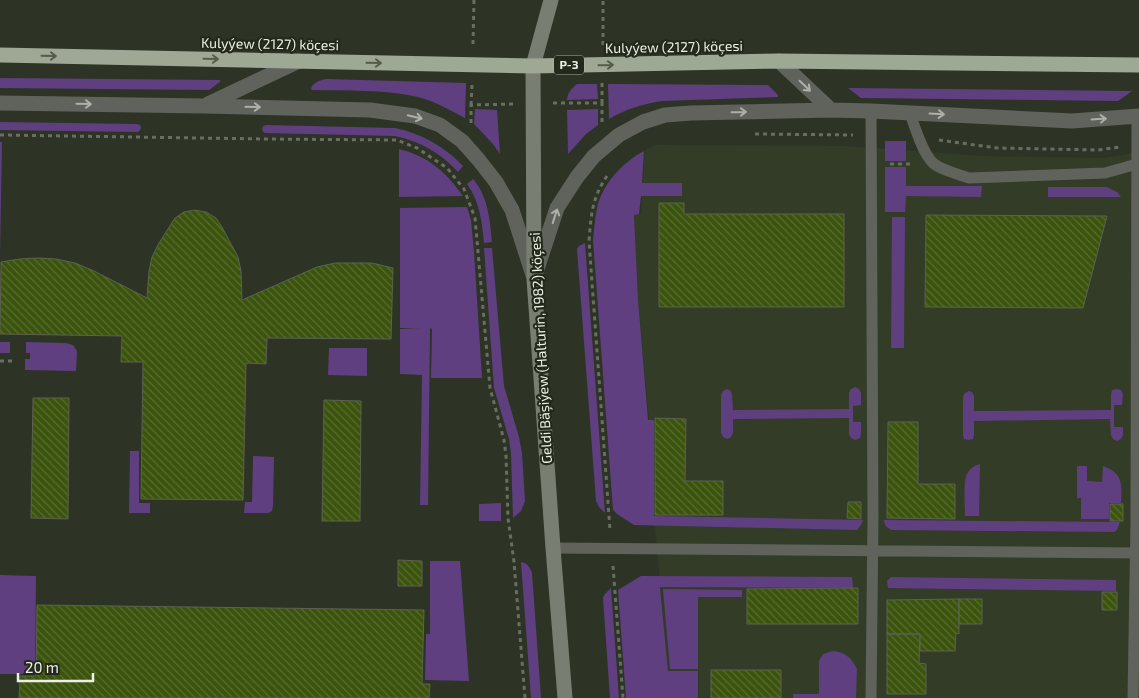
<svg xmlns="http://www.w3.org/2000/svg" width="1139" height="698" font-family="'Exo 2',sans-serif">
<defs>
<pattern id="building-back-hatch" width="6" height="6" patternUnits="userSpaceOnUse" patternTransform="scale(1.25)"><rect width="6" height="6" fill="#3c530d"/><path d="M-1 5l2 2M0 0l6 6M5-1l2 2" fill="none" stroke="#586c30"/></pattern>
</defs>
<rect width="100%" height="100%" fill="#2d3425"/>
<path fill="#333c27" d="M656 145 847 146 982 156 1104 158 1139 152V698H699V671H668L654 515 655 419 649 420 638 299 634 215 641 214 645 150Z"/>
<path fill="#5f3f80" d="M0 78 220 80V82L209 90 0 88Z
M326 79 466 83 465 118C450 110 434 101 418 97 385 89 346 91 312 90L311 89C312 83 320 80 326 79Z
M577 84H597L598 99 567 100C568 92 571 89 577 84Z
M608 84 768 85 778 95V97L662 101C642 104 626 109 609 119Z
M848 88 1132 91 1118 101 861 98Z
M475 109 497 110 500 154 493 144 474 124Z
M598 109V125L586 134 568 154 567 110Z
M0 122 137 124 140 125 141 128 140 130 138 132 0 130Z
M266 125 395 128C421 133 445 147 463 166L458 172C441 153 419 141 395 136L265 133 263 132 262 129 263 126Z
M885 141H906V161H885Z
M0 142H2L0 255Z
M399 149C428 156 446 172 463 196L399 197Z
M644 151 642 183H682V196H641L639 214 634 215 638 299 648 420H654V516L863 520 861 525 857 530 634 525 617 514 613 510 593 240C594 229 595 219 597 208 603 183 622 163 644 151Z
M885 167H906V186H982L981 197 906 196 905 212H885Z
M473 179C488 196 490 221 492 242L484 243C482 222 480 202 467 184Z
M1048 187H1107L1117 192 1121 197H1048Z
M467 207 471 220 474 252 482 378H431L432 329 430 328 428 505H420L422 375 400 374V329L420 328H400V208Z
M892 217H905L904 348H891Z
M585 243 605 513 599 507 596 501 577 249 579 246Z
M484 248H492L504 386 519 437 522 453 525 501 521 511 513 518 511 453 509 439 494 388Z
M0 342H10V353H0Z
M26 342 66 343 73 345 77 351 76 371 25 370V359H30V353H26Z
M329 348H367V376L328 375Z
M855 387 859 389 861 393V405L853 406V422H861V434L860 438 855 440 851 438 849 434V418L733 419V433L731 437 727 439 723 437 721 433V395L723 391 727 389 731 391 732 395 733 410 849 409V393L851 389Z
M1117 389 1121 390 1123 394 1122 405H1114V427H1123V435L1121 439 1117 441 1113 439 1111 435 1110 419 974 421V435L973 439 968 440 964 439 963 435V396L965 393 969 391 972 392 974 396V411L1111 410V394L1112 390Z
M130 451H139V503H150V513H129Z
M253 456 274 457 273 506 272 511 268 513H244L245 502H252Z
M980 464 979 516H965C965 506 963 482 967 474 970 468 974 466 980 464Z
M1077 466H1087V481L1102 482 1103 466C1123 473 1122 484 1121 503H1109V519H1081V498H1077Z
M501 503V521H479V504Z
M884 520 1120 522 1117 530 1114 532 892 530C887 528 884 525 884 520Z
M430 561H460L469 681 425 680 426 634H430Z
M521 562C527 563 530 567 532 573L541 698H531Z
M0 575 36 576 35 674H0Z
M641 576 852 577 853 588 660 587 668 671H698V698H626L618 590Z
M891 577 1116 580V591L888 588 887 581Z
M611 588 619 698H610L603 598 605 594Z
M663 589 742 590V597H698V669H670Z
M832 651C845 652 851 657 857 669L856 698H793V694H819V661L823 654Z"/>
<path fill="url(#building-back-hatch)" stroke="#5b6252" d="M659 203H684V214H844V307H659Z
M195 210 206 212 216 218 222 227 238 257 241 271 242 300 317 267 335 263H372L393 268 391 339 267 338 266 364 246 363 243 500 141 499 143 362H121L122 336 0 334 1 262 20 259 37 258 56 259 75 263 94 271 147 298 149 271 152 257 159 243 175 218 184 212Z
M926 215 1107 216 1083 308 925 307Z
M33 398H69L68 519 31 518Z
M324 400 361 401 360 521H322Z
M655 418 686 419 685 481H723V515H655Z
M888 422H918V484H955V519L887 518Z
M848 502H861V519L847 518Z
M1110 504H1123V521H1110Z
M398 560 422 561V586H398Z
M858 588V624H747V589Z
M1102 592H1117V610H1102Z
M959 599H982V624H959Z
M959 599V634L956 633 955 651H920V634H887V600Z
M37 605 424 610 422 684H430L429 698H19L20 676H36Z
M887 634H920L919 663 926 664V694H887Z
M711 670H781V698H711Z"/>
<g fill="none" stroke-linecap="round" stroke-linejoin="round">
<path stroke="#686e61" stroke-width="3" stroke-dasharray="4 4" stroke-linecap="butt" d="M473 44 474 0
M603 45V0
M553 103H602V122
M602 103V83
M471 105 472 85
M471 123V105L514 104
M755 134 853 135
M0 135 266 139 397 140 417 148 447 168 464 189 475 218 490 388 504 440 506 456 508 518 514 562 525 698
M939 140 997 148 1098 150 1120 147
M890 164H911
M607 176C592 198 591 215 589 241L610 530
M0 361H15
M613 566 623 698"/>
<path stroke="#60635c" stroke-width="11" d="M910 113C915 127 922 152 933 163 939 169 960 175 969 178L1105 173 1137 164
M553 548 1139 553
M871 698 873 518 871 111
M1133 698 1136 521 1137 117"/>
<path stroke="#60635c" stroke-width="15" d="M779 61 831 110
M0 103 205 106 370 110 415 116 440 125 462 141 478 159 496 182 512 210 533 275
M208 104 299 61
M535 275 557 208 577 177 594 156 619 135 643 122 665 115 691 113 831 110 871 111 1072 121 1139 116"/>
<path stroke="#797e73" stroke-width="15" d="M551 0 533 66 534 279 553 548 565 698"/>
<path stroke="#9fa795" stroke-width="15" d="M0 55 533 66 779 61 1139 65"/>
</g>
<defs><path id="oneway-shaft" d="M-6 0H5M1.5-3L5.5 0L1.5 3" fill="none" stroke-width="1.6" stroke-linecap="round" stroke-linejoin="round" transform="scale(1.25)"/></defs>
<g stroke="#555c4c">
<use href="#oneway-shaft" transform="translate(49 56) rotate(1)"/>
<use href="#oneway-shaft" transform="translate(211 59) rotate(1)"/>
<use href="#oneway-shaft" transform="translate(374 63) rotate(1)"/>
<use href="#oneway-shaft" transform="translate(606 65) rotate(-1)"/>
</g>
<g stroke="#acb0a8">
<use href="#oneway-shaft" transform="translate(805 86) rotate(44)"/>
<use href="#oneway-shaft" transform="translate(84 104) rotate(1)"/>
<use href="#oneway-shaft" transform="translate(253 107) rotate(1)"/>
<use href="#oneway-shaft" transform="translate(739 112) rotate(-1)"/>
<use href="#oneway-shaft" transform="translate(937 114) rotate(3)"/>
<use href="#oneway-shaft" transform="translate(415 117) rotate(14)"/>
<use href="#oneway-shaft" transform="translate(1099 119) rotate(-4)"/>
<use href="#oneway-shaft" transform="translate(555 216) rotate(-72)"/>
</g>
<g text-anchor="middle" stroke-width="4.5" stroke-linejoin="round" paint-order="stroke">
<rect fill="#242a1b" stroke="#afb4a9" stroke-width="1" x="554" y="55.5" width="30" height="19" rx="4"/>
<g font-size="12" font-weight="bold" fill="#ebefe6">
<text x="569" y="69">P-3</text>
</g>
<g font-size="14" fill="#ebefe6" stroke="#242a1b">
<text transform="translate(270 44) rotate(1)" y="5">Kulyýew (2127) köçesi</text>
<text transform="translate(674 47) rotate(-1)" y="5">Kulyýew (2127) köçesi</text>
<text transform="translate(541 348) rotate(-93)" y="5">Geldi Bäşiýew (Halturin, 1982) köçesi</text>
</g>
</g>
<path d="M18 673v8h75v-8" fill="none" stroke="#ebefe6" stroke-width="2.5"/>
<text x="25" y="673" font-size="15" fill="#ebefe6" stroke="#242a1b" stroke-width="4" paint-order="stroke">20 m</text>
</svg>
